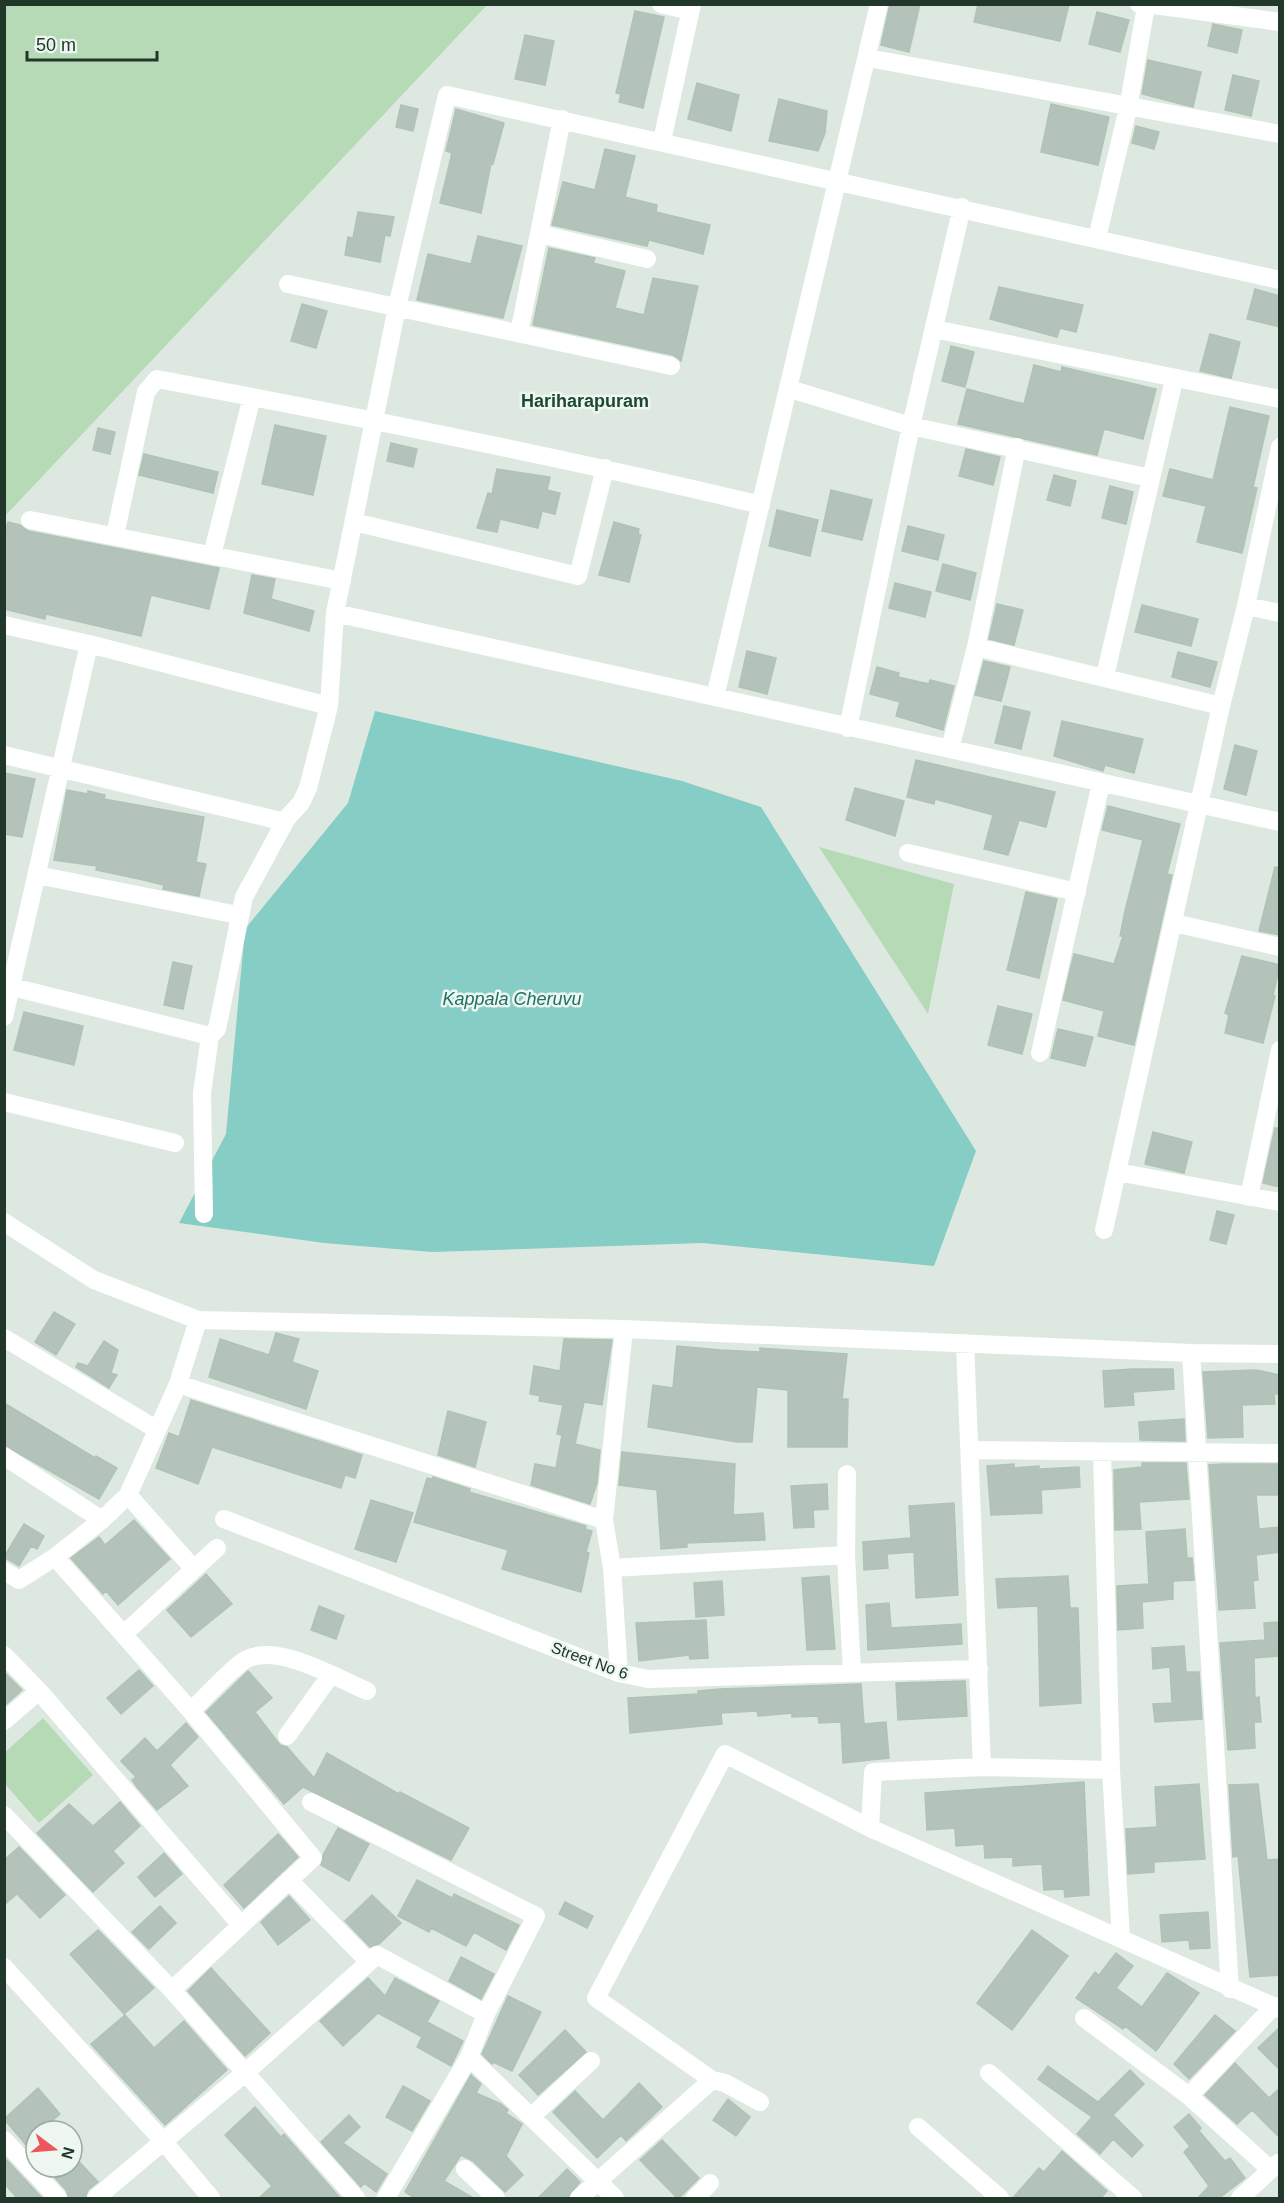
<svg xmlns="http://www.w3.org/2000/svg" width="1284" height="2203" font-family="Helvetica,sans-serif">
<rect width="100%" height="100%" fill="#dde9e0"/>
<path fill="#b6dab6" d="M5 4 487 5 5 516 4 5Z
M819 847 954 884 928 1014Z
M43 1718 93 1775 39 1823 5 1784 4 1753Z"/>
<path fill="#86cdc5" d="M375 711 682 781 761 807 976 1151 934 1266 703 1243 432 1252 324 1243 179 1223 226 1134 245 929 348 803Z"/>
<path fill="#b3c3b9" stroke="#b0c2b6" stroke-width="1.5" d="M890 4H920L909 52 881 45Z
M978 4H1069L1060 41 974 22Z
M635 11 664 17 643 108 619 102 621 94 616 93Z
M1097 12 1129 20 1120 52 1089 44Z
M1213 24 1242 30 1237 53 1208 46Z
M525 35 554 41 545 85 515 79Z
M1148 60 1201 72 1193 107 1142 94Z
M1233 75 1259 81 1251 116 1225 110Z
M697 83 739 95 731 131 688 119Z
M779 99 827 111 825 133 818 151 769 141Z
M1051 104 1109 117 1098 165 1041 152Z
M401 105 418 109 413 131 396 127Z
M456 109 504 123 493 164H491L481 213 440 203 452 153 446 151Z
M1136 126 1159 132 1154 149 1132 143Z
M605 149 635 156 625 197 657 205 656 212 710 225 703 254 649 240 647 246 552 225 563 182 595 190Z
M358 212 394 217 390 236 385 235 380 262 345 255 348 237 353 238Z
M478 236 522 246 503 318 417 300 428 254 471 264Z
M549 248 595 258 593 263 625 271 615 308 644 315 653 278 698 286 681 361 673 355 533 325Z
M999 287 1083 305 1076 332 1060 328 1057 337 990 319Z
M1255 289 1280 296V327L1247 319Z
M302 304 327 311 316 348 291 341Z
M1210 334 1240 342 1231 378 1200 371Z
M951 346 974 352 965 387 942 381Z
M1034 365 1061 372 1062 367 1156 389 1143 439 1104 429 1097 455 958 424 967 389 1024 404Z
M1230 407 1269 416 1253 487 1257 488 1242 553 1197 542 1206 506 1163 496 1170 469 1213 480Z
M275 425 326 436 313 495 262 484Z
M98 428 115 432 110 454 93 450Z
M391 443 417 449 413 467 387 461Z
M966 449 1000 457 993 485 959 476Z
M144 454 218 472 213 493 139 475Z
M497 469 550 477 547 490 560 493 555 514 542 511 538 528 500 519 497 532 477 528 488 493 492 494Z
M1054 475 1076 481 1070 506 1047 500Z
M1110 486 1133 492 1126 524 1102 518Z
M831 490 872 500 862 540 822 531Z
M777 510 818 520 810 556 769 546Z
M8 522 20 525 28 531 219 568 209 609 151 595 141 636 46 614 45 619 4 609V535Z
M614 522 639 529 638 534 641 535 629 582 599 575Z
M908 526 944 535 938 560 902 551Z
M943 564 976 573 970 600 936 591Z
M252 575 275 579 271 599 314 611 309 631 244 613Z
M895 583 931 592 925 617 889 608Z
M997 604 1023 610 1014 645 989 639Z
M1142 605 1198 619 1191 646 1135 632Z
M747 651 776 658 767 694 739 687Z
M1178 652 1217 662 1210 687 1172 677Z
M984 661 1010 667 1001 701 975 695Z
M877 667 899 673 898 677 929 684 930 680 954 686 943 730 896 716 900 702 870 694Z
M1004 706 1030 712 1021 749 995 743Z
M1062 721 1143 739 1134 773 1105 765 1103 771 1054 756Z
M1235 745 1257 751 1246 795 1224 789Z
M916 760 1055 792 1046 827 1019 820 1008 855 984 849 993 815 935 799 934 804 907 797Z
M4 773 35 779 22 837 4 834Z
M855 788 904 801 895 836 846 820Z
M67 790 88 794V791L105 795 104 799 204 817 196 862 206 864 199 896 163 889 164 885 139 879 96 870 97 866 54 860Z
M1108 806 1180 824 1167 874 1172 875 1134 1045 1098 1036 1104 1011 1063 1000 1074 954 1114 964 1123 936H1120L1125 911 1143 840 1102 830Z
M1275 867 1280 868V935L1259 931Z
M1026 892 1057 899 1039 978 1007 970Z
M1242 956 1280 965 1273 995 1275 996 1263 1043 1225 1033 1229 1015 1225 1013Z
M173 962 192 966 183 1009 164 1005Z
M998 1006 1032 1014 1022 1054 988 1045Z
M24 1012 83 1026 74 1065 14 1050Z
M1058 1029 1093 1037 1085 1066 1051 1058Z
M1275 1128H1280V1187L1263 1183Z
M1153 1132 1192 1142 1184 1173 1145 1164Z
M1217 1211 1234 1215 1226 1244 1210 1240Z
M54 1312 75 1324 56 1355 35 1342Z
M276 1333 299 1339 292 1362 318 1371 306 1409 209 1377 220 1339 269 1355Z
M564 1339 612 1340 602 1405 584 1402 575 1444 600 1450 597 1483 590 1504 531 1485 535 1464 556 1468 562 1435 557 1434 563 1405 539 1401 540 1396 530 1394 534 1366 560 1371Z
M104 1341 118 1350 111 1373 117 1375 109 1388 76 1367 78 1363 88 1366Z
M677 1346 720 1350 760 1352V1348L847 1354 842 1399H848L847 1447H788V1390L757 1387 752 1442H737L648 1427 653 1385 673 1388Z
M1132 1369H1173L1174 1389 1133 1392 1134 1405 1105 1407 1103 1371Z
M1256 1370 1280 1375V1394H1274L1275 1404 1242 1405 1243 1437 1208 1438 1203 1372Z
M191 1400 362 1455 355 1478 345 1475 341 1488 212 1447 198 1484 156 1468 169 1433 179 1437Z
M4 1403 95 1458 96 1456 117 1468 99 1499 4 1445Z
M448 1411 486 1422 475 1467 438 1455Z
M1184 1419 1185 1441 1140 1440 1139 1422Z
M622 1452 735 1464 733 1515 763 1513 765 1540 687 1543V1547L661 1549 657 1490 619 1485Z
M1142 1463H1186L1189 1499 1139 1502 1141 1529 1115 1530 1114 1470 1142 1467Z
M1014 1464V1468L1039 1466V1469L1079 1467 1080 1487 1041 1490 1042 1513 991 1515 987 1466Z
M1223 1464H1280V1495H1256L1259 1529 1280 1527V1552L1256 1555 1258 1580 1253 1581 1255 1608 1219 1610 1209 1465Z
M433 1477 470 1489 469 1492 586 1526 585 1529 592 1531 586 1552 589 1553 581 1592 502 1569 508 1550 414 1522 427 1478 432 1479Z
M827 1484 828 1509 813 1510 814 1527 794 1528 791 1486Z
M371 1500 413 1513 396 1562 355 1549Z
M954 1503 958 1595 916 1598 914 1552 887 1554 888 1568 864 1570 863 1542 911 1538 909 1506Z
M134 1520 170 1559 118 1605 106 1591 103 1594 71 1558 99 1537 105 1545Z
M24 1524 44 1536 37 1549 31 1546 19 1566 4 1557Z
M1185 1529 1187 1558H1192L1194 1580 1173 1581V1599L1142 1602 1143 1628 1118 1630 1117 1586 1149 1584 1146 1532Z
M206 1574 232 1604 191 1637 167 1610Z
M829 1576 835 1649 807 1650 802 1578Z
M1068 1576 1070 1608H1078L1081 1703 1040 1706 1038 1606 998 1608 996 1579Z
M722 1581 724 1615 696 1617 694 1583Z
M889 1603 891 1628 961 1624 962 1644 868 1650 866 1605Z
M319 1606 344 1616 336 1639 311 1630Z
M706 1620 708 1658 690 1659 689 1655 639 1661 636 1623Z
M1280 1622V1656L1254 1658 1255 1698 1259 1697 1261 1722H1254L1255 1748 1228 1750 1220 1643 1265 1640 1264 1623Z
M1184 1646 1186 1672H1199L1202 1719 1155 1722 1153 1704 1172 1703 1170 1667 1153 1669 1152 1648Z
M139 1670 153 1686 121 1714 107 1698Z
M248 1671 272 1698 255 1712 280 1745 287 1747 314 1778 327 1753 399 1794 400 1792 469 1828 451 1860 303 1787 284 1804 206 1712Z
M4 1672 22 1690 4 1706Z
M965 1681 967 1716 898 1720 896 1683Z
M861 1684 864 1724 886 1722 889 1758 843 1763 841 1722 819 1723 818 1716 792 1717V1713L758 1716 757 1711 721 1713 722 1724 630 1733 628 1698 698 1694V1691L720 1689Z
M186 1723 198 1737 170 1765 188 1786 157 1810 137 1787 132 1780 136 1777 121 1761 145 1738 157 1751Z
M1084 1782 1089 1895 1065 1897 1064 1889 1044 1890 1042 1864 1013 1866V1857L985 1858 984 1844 956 1846 955 1828 927 1830 925 1793Z
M1199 1784 1205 1859 1154 1862V1872L1128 1874 1126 1829 1157 1827 1155 1787Z
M1258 1784 1267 1860 1280 1859V1975L1250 1977 1238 1856 1233 1857 1229 1785Z
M120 1802 140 1826 113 1851 124 1863 93 1892 37 1833 69 1804 93 1826Z
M338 1828 369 1844 349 1881 321 1865 323 1855Z
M278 1834 298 1857 244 1908 224 1885Z
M19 1847 65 1895 40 1918 17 1894 4 1905V1860Z
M164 1853 182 1874 155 1897 138 1877Z
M417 1880 452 1898 454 1894 519 1925 506 1950 474 1932 466 1946 431 1928 429 1932 398 1916Z
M372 1895 401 1923 379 1944 370 1947 345 1921Z
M289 1896 310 1920 278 1945 261 1922Z
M565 1902 593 1916 587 1928 559 1914Z
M160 1906 176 1923 149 1949 132 1932Z
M1208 1912 1210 1948 1190 1949 1189 1940 1162 1942 1160 1915Z
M98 1930 154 1988 124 2014 70 1954Z
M1032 1930 1068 1956 1012 2030 977 2003Z
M1116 1953 1133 1966 1116 1988 1142 2007 1167 1973 1199 1993 1156 2051 1125 2026 1123 2029 1076 1998 1095 1972 1099 1975Z
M461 1957 494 1974 481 1999 449 1981Z
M211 1968 270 2033 245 2056 188 1991Z
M368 1978 385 1996 395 1978 439 2001 427 2022 463 2041 451 2066 417 2047 422 2037 378 2013 343 2046 320 2021Z
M508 1996 541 2012 512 2071 493 2062 492 2064 482 2054Z
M125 2015 154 2048 184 2021 227 2070 165 2125 91 2044Z
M1215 2015 1235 2031 1189 2079 1174 2064Z
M1280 2027V2070L1258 2048Z
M565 2030 586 2052 538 2095 519 2075Z
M1235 2063 1269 2098 1280 2088V2138L1252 2110 1237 2124 1205 2095Z
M1048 2066 1098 2102 1130 2070 1144 2084 1113 2115 1143 2145 1132 2157 1113 2139 1100 2154 1077 2134 1092 2117 1038 2079Z
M471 2075 481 2084 476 2093 501 2104 508 2110 506 2113 522 2124 506 2156 523 2175 505 2192 473 2161 461 2155 444 2181 475 2199H416L405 2192Z
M639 2083 662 2107 626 2141 621 2135 597 2158 553 2112 575 2091 603 2120Z
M403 2086 430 2101 412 2131 386 2117Z
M38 2088 60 2114 41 2131H36V2136L26 2145 4 2119Z
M728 2099 750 2117 736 2136 713 2120Z
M255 2107 281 2137 284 2134 341 2199H258L272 2186 225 2135Z
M1189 2114 1201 2128 1199 2131 1225 2161 1230 2158 1245 2178 1218 2199H1197L1209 2186 1184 2152 1190 2146 1174 2127Z
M349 2115 360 2127 343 2143 387 2174 376 2192 364 2183 361 2187 321 2142Z
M662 2140 699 2178 678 2199 640 2160Z
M1062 2151 1107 2191 1100 2199H1012L1039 2168 1044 2172Z
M72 2154 98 2182 88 2190 85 2199H69L66 2190 46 2168 72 2167Z
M4 2157 43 2199H18L4 2183Z
M567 2169 580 2182 568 2197 537 2199Z"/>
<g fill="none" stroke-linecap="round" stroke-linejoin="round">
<path stroke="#fff" stroke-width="18" d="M661 4 690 11
M1146 4 1280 22
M868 58 1280 134
M662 141 692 4
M540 234 647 259
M1097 238 1128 108 1146 6 1139 4
M288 284 671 366
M934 329 1280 399
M519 333 562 119
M790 389 911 426 1150 478
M30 520 342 581
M354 522 578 576 605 468
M115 535 146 392 157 379C360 417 561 457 761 505
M212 555 252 397
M1246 606 1280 613
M335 613 1280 822
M4 625 89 644 329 706 335 613 397 307 447 95 1280 280
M976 647 1221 706
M1105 676 1174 380
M715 697 879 4
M848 728 911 426 962 207
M950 749 976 647 1017 447
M4 755 285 822
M908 853 1077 892
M37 875 238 915
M1174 923 1280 947
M4 985 210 1036
M4 1017 89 644
M1040 1053 1101 783
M4 1102 175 1143
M1117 1172 1280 1202
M1249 1197 1280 1050
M204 1214 202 1093 210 1036 217 1029 244 897 287 818 301 803 308 788 329 706
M4 1222 94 1280 198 1320
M1104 1230 1221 706 1246 606 1280 447
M4 1338 156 1429
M965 1343 982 1767
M1191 1353 1230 1989
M178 1384 604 1520
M970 1450 1280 1453
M1102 1452 1111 1770 1121 1938
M4 1456 102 1520
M847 1474 846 1555 852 1673
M224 1519 619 1673 648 1679 979 1669
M55 1557 102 1520 128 1495 178 1384 198 1320 624 1329
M612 1568 846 1555
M194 1569 217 1548
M4 1571 19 1580 55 1557 191 1711 313 1858 172 1990
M124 1634 194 1569 128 1495
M4 1655 39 1691 241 1925
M619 1673 612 1568 604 1520 624 1329 1191 1353 1280 1354
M191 1711C207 1696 228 1671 245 1660 277 1642 336 1678 367 1691
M4 1721 39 1691
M287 1736 330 1676
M311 1802 536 1916 486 2014
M4 1815 172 1990 356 2198
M870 1828 873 1772 982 1767 1111 1770
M289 1880 369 1962
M4 1967 164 2142 211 2198
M1084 2018 1189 2096 1270 2169
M469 2057 615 2198
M989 2073 1133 2198
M712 2080 725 2083 760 2102
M1189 2096 1274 2006
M531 2117 591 2061
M918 2127 1000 2198
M4 2140 58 2198
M465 2169 496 2198
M96 2198 246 2072 377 1955 486 2014 469 2057 386 2198
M579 2198 712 2080 596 1998 725 1754 870 1828 1280 2009
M695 2198 710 2183
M1240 2198 1278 2163"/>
</g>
<g text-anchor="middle" stroke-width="5" stroke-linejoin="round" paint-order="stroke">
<g font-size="16" fill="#20372a" stroke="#edf6ef">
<text transform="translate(590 1660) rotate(20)" y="6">Street No 6</text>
</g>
<g font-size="18" font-weight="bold" fill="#1d4832" stroke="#edf6ef">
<text x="585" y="407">Hariharapuram</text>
</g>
<g font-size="18" font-style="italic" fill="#1d7067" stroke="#edf6ef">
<text x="512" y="1005">Kappala Cheruvu</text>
</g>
</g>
<rect width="1284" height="2203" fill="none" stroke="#20372a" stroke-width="12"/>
<g transform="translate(54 2149) rotate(106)"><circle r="28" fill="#edf6ef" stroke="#9baaa0" stroke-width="1.5"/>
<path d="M0-4.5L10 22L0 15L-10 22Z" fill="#ed575b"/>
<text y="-9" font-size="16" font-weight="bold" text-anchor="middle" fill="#20372a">N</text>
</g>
<path d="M27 51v9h130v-9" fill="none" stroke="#20372a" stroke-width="3"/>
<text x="36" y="51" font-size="18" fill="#20372a" stroke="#edf6ef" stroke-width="4.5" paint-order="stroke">50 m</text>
</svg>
